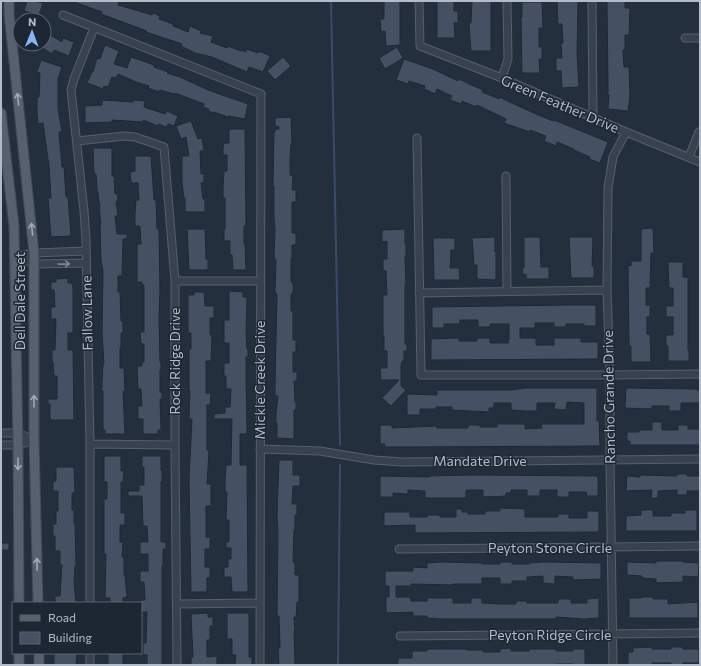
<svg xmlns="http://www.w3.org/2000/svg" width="701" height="666" font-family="Commissioner,sans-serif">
<rect width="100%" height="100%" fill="#242f3e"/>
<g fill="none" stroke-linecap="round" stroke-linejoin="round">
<path stroke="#394c67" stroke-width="2" d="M331 1 340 445
M338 665 340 465"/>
</g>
<path fill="#455162" stroke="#1f2835" d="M27 1H34L43 3 39 15 24 11Z
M74 1H119L118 5 152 15 153 13 160 16 159 19 173 24V26L188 32 190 26 201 31 200 33 213 36 211 42 227 48 228 46 241 51V50L246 52V49L258 53 259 51 270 56 263 72 249 67 247 72 212 57 195 53 181 46 182 44 146 32 147 31 101 14 102 12 74 2Z
M384 1H400V45L386 46 385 31 381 32 380 19H384Z
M437 1H454V11H458V23H454L455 38H437Z
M472 1H491V51H471L469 23H471Z
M557 1H578L577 55 579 87 562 88 561 71H556V58H562L561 43H563L562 24H558Z
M607 1H625V8H630L629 35H625V50H623L624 67H629L630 96 628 111 608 109 609 95H608V83Z
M522 2H542L543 28H539V47H542V59H539L540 73H522L521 17H522Z
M44 31 62 42 63 38 74 42 69 56 54 50 52 54 41 47 44 44Z
M105 45 119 51 114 64 127 68 131 57 154 65V67L168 72 167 73 180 77 208 90 248 104 245 119 229 116 228 117 214 112V113L208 111 209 109 203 107 204 104 175 93 174 94 160 90 159 92 148 88 149 86 136 82 118 74 116 78 112 77 108 87 104 86 103 89 87 83 92 72H93L97 58 100 59Z
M397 47 403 58 385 69 379 58Z
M283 57 291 66 275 80 267 71Z
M404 59 433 69 458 81 459 79 469 84 483 90 482 92 499 99V97L538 115 553 121 554 120 608 142 600 163 589 159 590 157 574 150V149L557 142 556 146 544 141 546 136 530 130V132L504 123 506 119 477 105 476 107 462 101 461 104 450 100 452 96 437 89 435 94 424 89 425 86 409 81 408 84 396 80Z
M41 60 62 67 58 79V109L62 132H59L62 167H64L66 197H68L71 236 51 237 48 198H51L49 166 43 123 38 124 37 112V97H39L40 73 37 72Z
M102 100 133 102V100L145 101 144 107 165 114 167 111 178 116 174 126 168 124 166 127 159 124 158 126 143 120V122L112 120V122L85 123V106L102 105Z
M291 117 292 144H291L290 158V175L293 176 292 190H296V202H292V233H296V245H292V259H291V282H293V294H291V311H293V340H296V352H293V372H297V381H294L295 402H296V410H294V439L277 438V423H276V413L278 396H275V385L277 294H275L276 259H274L275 230 274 216V187H273L274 132H275V129H279V127L275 126V118Z
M191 121 198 139 202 138 204 151H200L201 174H204V183H201L203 199H205V212H185V198H184L182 183V156H189L186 137 181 139 176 126Z
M229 129H245L246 226H244V244H245L246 270H233L232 255H230V241H224V229H225V198H223V186L224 171H227V155H223V147L224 143H229Z
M93 148H112V176H114L115 194 117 193 118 201H116L118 216H115L117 234H127V239H123L122 276H118V292H120L121 321H123V333H121V348H120V368H124L125 391H123L125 434H105V430H103V391H102V383L103 364H104L102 333 103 271 101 261 100 224H101L99 207H100L97 189 96 174H94Z
M135 156H151L154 200H156L157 229H159L160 290 159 318 160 362H161V370H160V392H162V399H160L161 430H158V434H143V419H138V406H142L141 389H138L137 366H142V362H144V344H141L140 332H144V285H142V282H137V244H141L140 226H135V214L136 200H139L138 183H131L130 172 135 171Z
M653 228 654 253H651L650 288H646V305H650V317H647V334H650L651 362H631V346H629L628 265 631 266V261H641V229Z
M187 229H205L206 259H208V270H189Z
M405 229V244H406V256H405L406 285H405V344H407V351H404V361H402L401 366V386L406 390 391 406 382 398 399 380H381L380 368H387V351H384V336H383V295H387L386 271H383V259H387V241L382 242V230Z
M495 237V252H496V280L477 279V265H474L472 238Z
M524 237H540L541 267H549V279H526V274L523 275 522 268H524Z
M569 237H593L592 266H594V278H571Z
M433 238H455V250H451L450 268H459L460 280H434Z
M668 262H683V277H688V350H689V361H668V346H666V335H673V317H666V306H673V288H669Z
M68 278V283H72L73 289V333H68V350H73L74 420H50V404H48V399H57V376H54L53 362H52V350H55L56 319H51V307H55L54 290H51V282H56V279Z
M229 291 243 292V297H247L246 335 247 349 248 350V357H246V376L247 434H240V465H247L248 592H232L231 577H224V567H228V559H231V548H226V542H229V520H226L227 492H225V479L226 465H231L232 419H214V414L225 413V407H230L231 389H226V376H224V363H229V343H224V320H229Z
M194 292H204L205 306H214V318H210V335H212L211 361H206V393H211L210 405H207V450H209L207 484H211V506H206V537H210V549H205V567H210V578H207V592H191L189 480 192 419H189L190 391H189V349H191V333H188V295H194Z
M569 305H596V326H584V324H566V327H554V323H535V328H520V338H536V345H554V338H581V342H598V359L431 360V339L459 338V341H477V338H490V343H508L509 338V324H490V327H478V320H460V324H444V328H432V307Z
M525 388H597V421H599L600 446 394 447H384L385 444H380V425H392V428L437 426V428H468V425H480V427H497V424H525V429L542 428 541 424H584V403L567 402 566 410 554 409 555 403H537V411H525L511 410V403H494V408H489V412L452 410V407H436V409H420V415H407V394L437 395V390H511Z
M626 388 697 389V390H700V403H681V411H669V406H652V409L625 408Z
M652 422H662V430H678V425H688V429H700V445H630V441H627V432H639V430H652Z
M104 456H121V471H124L123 482H121V513H125V525H120V542H123L122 557H124V575H125L126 585 127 597 123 598V603H110V598H105L106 554H104V499H107V482H104Z
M142 456H161V470H162V482H161V542H166V549H163V566H162V665H147V655H143V643H146L147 612H141V600H145L144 582H140V571H148V554H140V542H148L147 526H143L142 496H128V491H139V485H144V467H142Z
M279 460H293V475H300V486H293L292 504H297V515H295V530H294L293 562H295V575H299V602H297L296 617H294L295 631H294L295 665H279L278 648H280L279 616H277L278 530 277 515Z
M56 467H74L75 493H72V510H74V524H75L76 566H75L74 582 76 603H55V596H60L62 565H60V551H55V536H53V524H56V511H58V491H53V481H56Z
M677 474H687V476H700V491H687V495H677V490L658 491V498H651L652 490 626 491 627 476 640 477V475L677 476Z
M474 475 598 476V496H587L586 492H569V497H557V490H540V496H527V490H511V493H506V496L483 497V490H466V498H425V491L408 490V494L393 493V497H380V476L429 477V476Z
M500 508 525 509V517H558V514H569V518H587V511H599V532L415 533V525L384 526V512H410V517H427V515H440V517H456V509H462V512H468V514H485V511H500Z
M641 510H653V516H671V513H685V510H697V531H626V516L641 515Z
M1 543H9V550H1Z
M656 561H683V562L699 563 698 577 683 576V582L656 583V579L642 578V576L627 575V562L656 563Z
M441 562 482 563V564H500V562H512V564H529V563L544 562 601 563V579L573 580V577L555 576V584L543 583V576L527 577V581H512V584H500V578H482V584H453V585L411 584V586H396V597H410L411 601H427V598H453V603H471V598H482V603L498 604H516V601H527V603H558V599H571V603H587V599L599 598V618L585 619 556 617V619H441L427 618V616H413V612L386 613V597H389V586H385V571H413V567L427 568V563Z
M641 597H653V599H668V604L698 602V618H629V598H641Z
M208 613V617H213V626H210V640H207V657L217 656V665H191V657H193L191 614Z
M227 613H249V657H252V665H235L236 655H232V639H227Z
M652 647V649H671V647H683V649H699V663H683V665H671V663H652V665H628V652H633V648Z
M511 648V651H529V649H556V651H573V649H585V665H573V664H556V665H398V658H412V651H427V649H467V650H483V652H500V649Z
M54 653H77L76 665H54Z
M108 653H123V665H108Z"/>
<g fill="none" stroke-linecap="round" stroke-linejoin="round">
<defs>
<path id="minor" d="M419 1 420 46 502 78 626 132 700 162
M592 1 593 117
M63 15 261 94 260 665
M685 38H700
M502 78 508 59 507 1
M417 138 421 375H610L700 374
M77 141 125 136 135 137 164 147 175 281V445L177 665
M689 157 699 132
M506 176 507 291
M15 257 35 264 86 263
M15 257 34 253 86 251
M175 281H260
M419 293 607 290
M1 433H18L34 440
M90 444 175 445
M1 445H18L34 440
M260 449 320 451 374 460 402 462 700 459
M399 549 700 546
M90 603V444L86 239 84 211 71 90 74 79 94 28
M177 604 259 603
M400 636 700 633
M90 653V665
M613 665 610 460V375L607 290 608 188 613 157 626 132"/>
<path id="major" d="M9 1V14L34 253V440L38 603
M1 113 14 226 18 445 19 603
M19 653V665
M39 653V665"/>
</defs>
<use href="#minor" stroke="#565f6c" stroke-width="9"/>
<use href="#major" stroke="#414a57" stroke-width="11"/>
<use href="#minor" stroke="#38414e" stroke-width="7"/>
<use href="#major" stroke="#56606e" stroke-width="9"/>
</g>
<defs><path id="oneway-shaft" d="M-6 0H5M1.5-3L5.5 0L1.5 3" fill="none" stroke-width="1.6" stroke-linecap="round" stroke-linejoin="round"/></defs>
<g stroke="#a1aab7">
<use href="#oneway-shaft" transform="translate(18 99) rotate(-96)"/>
<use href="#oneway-shaft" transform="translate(32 229) rotate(-96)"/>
<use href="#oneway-shaft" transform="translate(34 401) rotate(-90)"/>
<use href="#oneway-shaft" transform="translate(18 464) rotate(90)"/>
<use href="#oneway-shaft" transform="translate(37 564) rotate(-91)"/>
</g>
<use stroke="#7c8592" href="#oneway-shaft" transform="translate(64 264) rotate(-1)"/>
<g text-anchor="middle" stroke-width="3" stroke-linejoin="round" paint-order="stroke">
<g font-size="14" fill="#b4bcc9" stroke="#1d2633">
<text transform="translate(560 104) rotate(23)" y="5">Green Feather Drive</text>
<text transform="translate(20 301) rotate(-90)" y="5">Dell Dale Street</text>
<text transform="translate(87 313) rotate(-91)" y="5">Fallow Lane</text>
<text transform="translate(175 361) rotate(-90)" y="5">Rock Ridge Drive</text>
<text transform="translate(260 380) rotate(-90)" y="5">Mickle Creek Drive</text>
<text transform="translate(609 397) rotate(-91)" y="5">Rancho Grande Drive</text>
<text x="480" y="466">Mandate Drive</text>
<text x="550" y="553">Peyton Stone Circle</text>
<text x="550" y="640">Peyton Ridge Circle</text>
</g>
</g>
<rect width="701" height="666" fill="none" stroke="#b4bcc9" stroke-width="4"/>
<rect x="12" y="602" width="130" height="52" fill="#1d2633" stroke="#59626f"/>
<rect x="20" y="615" width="20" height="6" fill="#56606e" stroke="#59626f"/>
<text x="48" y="622" font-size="12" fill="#b4bcc9">Road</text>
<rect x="20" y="632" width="20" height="12" fill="#455162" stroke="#59626f"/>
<text x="48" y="642" font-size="12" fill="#b4bcc9">Building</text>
<g transform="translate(32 32) rotate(1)"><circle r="19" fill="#1d2633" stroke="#59626f"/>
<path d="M0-3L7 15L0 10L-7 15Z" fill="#8ab4f8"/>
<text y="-6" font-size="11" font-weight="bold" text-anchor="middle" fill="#b4bcc9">N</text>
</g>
</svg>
